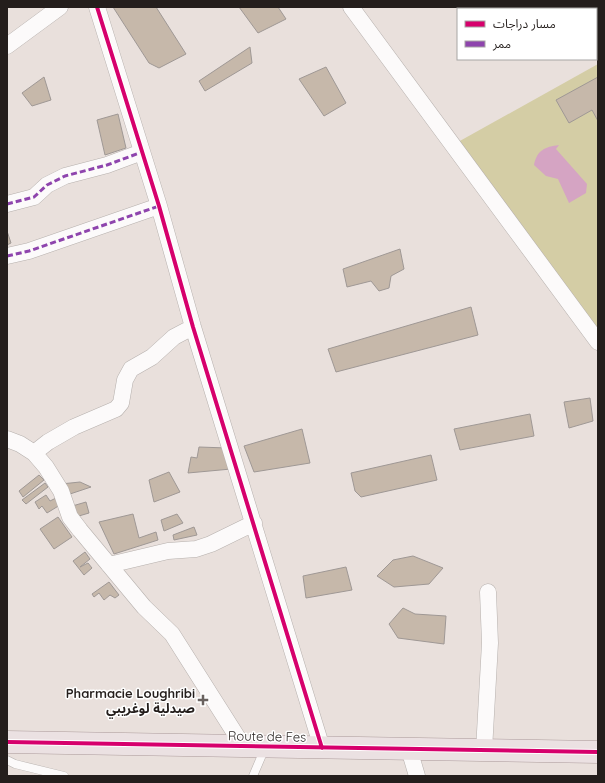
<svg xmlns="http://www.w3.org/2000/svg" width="605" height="783" font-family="Quicksand,'Noto Sans Arabic',sans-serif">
<rect width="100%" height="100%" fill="#e9e0dc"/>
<path fill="#d4cda5" d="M598 64V329L458 142Z"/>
<path fill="#d5a4c3" d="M559 145 556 149 587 184 586 193 569 203 558 179 546 176 534 165C537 150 545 147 559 145Z"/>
<path fill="#c6b8aa" stroke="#9f9895" d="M113 7H156L186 54 159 68 149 63Z
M239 7H278L286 19 258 33Z
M250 47 252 63 205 91 199 81Z
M326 67 346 103 324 116 299 79Z
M44 77 51 100 32 106 22 93Z
M598 77V121L592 110 569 123 556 100Z
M118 114 126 148 105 155 97 120Z
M7 231 11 243 7 245Z
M400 249 404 269 391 276 389 288 379 291 371 281 347 287 343 269Z
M471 307 478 335 336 372 328 349Z
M590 398 593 421 569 428 564 402Z
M530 414 534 436 460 450 454 429Z
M302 429 310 463 254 472 244 446Z
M199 447 227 448 231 469 188 473 191 457 197 458Z
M431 455 437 480 361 497 355 491 351 473Z
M169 472 180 492 154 502 149 480Z
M39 475 44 480 23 497 19 491Z
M80 482 91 487 67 495 61 484Z
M45 483 48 487 26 504 22 500Z
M46 495 50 501 56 498 60 505 47 513 42 506 39 509 35 502Z
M86 502 89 513 72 518 69 507Z
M133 514 139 538 156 532 158 540 114 554 99 522Z
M177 514 183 523 164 531 161 520Z
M58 517 72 537 54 549 40 529Z
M194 527 197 535 174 540 173 535Z
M85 552 90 559 80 567 88 563 92 568 84 575 73 561Z
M413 556 443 568 429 584 394 587 377 576 393 560Z
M346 567 352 590 306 598 303 576Z
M109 582 119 595 115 598 110 595 104 600 99 593 94 597 92 594Z
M403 608 415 614 446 616 444 644 398 638 389 624Z"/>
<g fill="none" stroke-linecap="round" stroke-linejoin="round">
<defs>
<path id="lane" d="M7 760 15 764 64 776
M253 776 265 748"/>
<path id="street" d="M97 7 159 206 193 327 322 748
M351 7 598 342
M7 46 60 7
M7 204 34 197 47 185 65 176 107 165 142 152
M7 256 29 251 159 206
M7 439 20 444 34 453 46 467 61 491 70 517 80 530 144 607 172 634 243 746
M34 453 48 442 74 427 116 409 121 403 125 380 131 369 152 357 174 337 193 327
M109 565 168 551 196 549 211 544 254 523
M409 749 417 776
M484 750 490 643 488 592"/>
<path id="primary" d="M7 742 598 752"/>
</defs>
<use href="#lane" stroke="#b6b0ad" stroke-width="9"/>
<use href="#street" stroke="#b6b0ad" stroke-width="17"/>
<use href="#primary" stroke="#ac9b9b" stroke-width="23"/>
<use href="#lane" stroke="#fcfafa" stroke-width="8"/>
<use href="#street" stroke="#fcfafa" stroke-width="16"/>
<use href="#primary" stroke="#ebe1e2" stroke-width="22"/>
<path stroke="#8e44ad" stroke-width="3" stroke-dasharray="6 3" stroke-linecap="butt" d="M7 204 34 197 47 185 65 176 107 165 142 152
M7 256 29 251 159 206"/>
<defs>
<path id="cycleway" d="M97 7 159 206 193 327 322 748
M7 742 598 752"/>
</defs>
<use href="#cycleway" stroke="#fff" stroke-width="6"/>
<use href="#cycleway" stroke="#d6006c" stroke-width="4"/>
</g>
<path fill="#69625f" stroke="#fff" stroke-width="1.5" d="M201 694h4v4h4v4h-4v4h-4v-4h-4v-4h4z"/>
<g text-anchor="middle" stroke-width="3" stroke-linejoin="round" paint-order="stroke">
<g font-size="13" font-weight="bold" fill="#241e1c" stroke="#fff" text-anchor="end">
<text x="195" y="698">Pharmacie Loughribi<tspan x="195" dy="15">صيدلية لوغريبي</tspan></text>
</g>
<g font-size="13" fill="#241e1c" stroke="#fff">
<text transform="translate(267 736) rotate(1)" y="5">Route de Fes</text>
</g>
</g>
<rect width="605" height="783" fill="none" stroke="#241e1c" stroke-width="16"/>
<rect x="457" y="8" width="140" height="52" fill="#ffffff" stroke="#a7a5a4"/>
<rect x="465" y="21" width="20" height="6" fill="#d6006c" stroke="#a7a5a4"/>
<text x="493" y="28" font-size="12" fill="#241e1c">مسار دراجات</text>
<rect x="465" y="41" width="20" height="6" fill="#8e44ad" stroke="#a7a5a4"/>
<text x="493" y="48" font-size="12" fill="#241e1c">ممر</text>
</svg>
